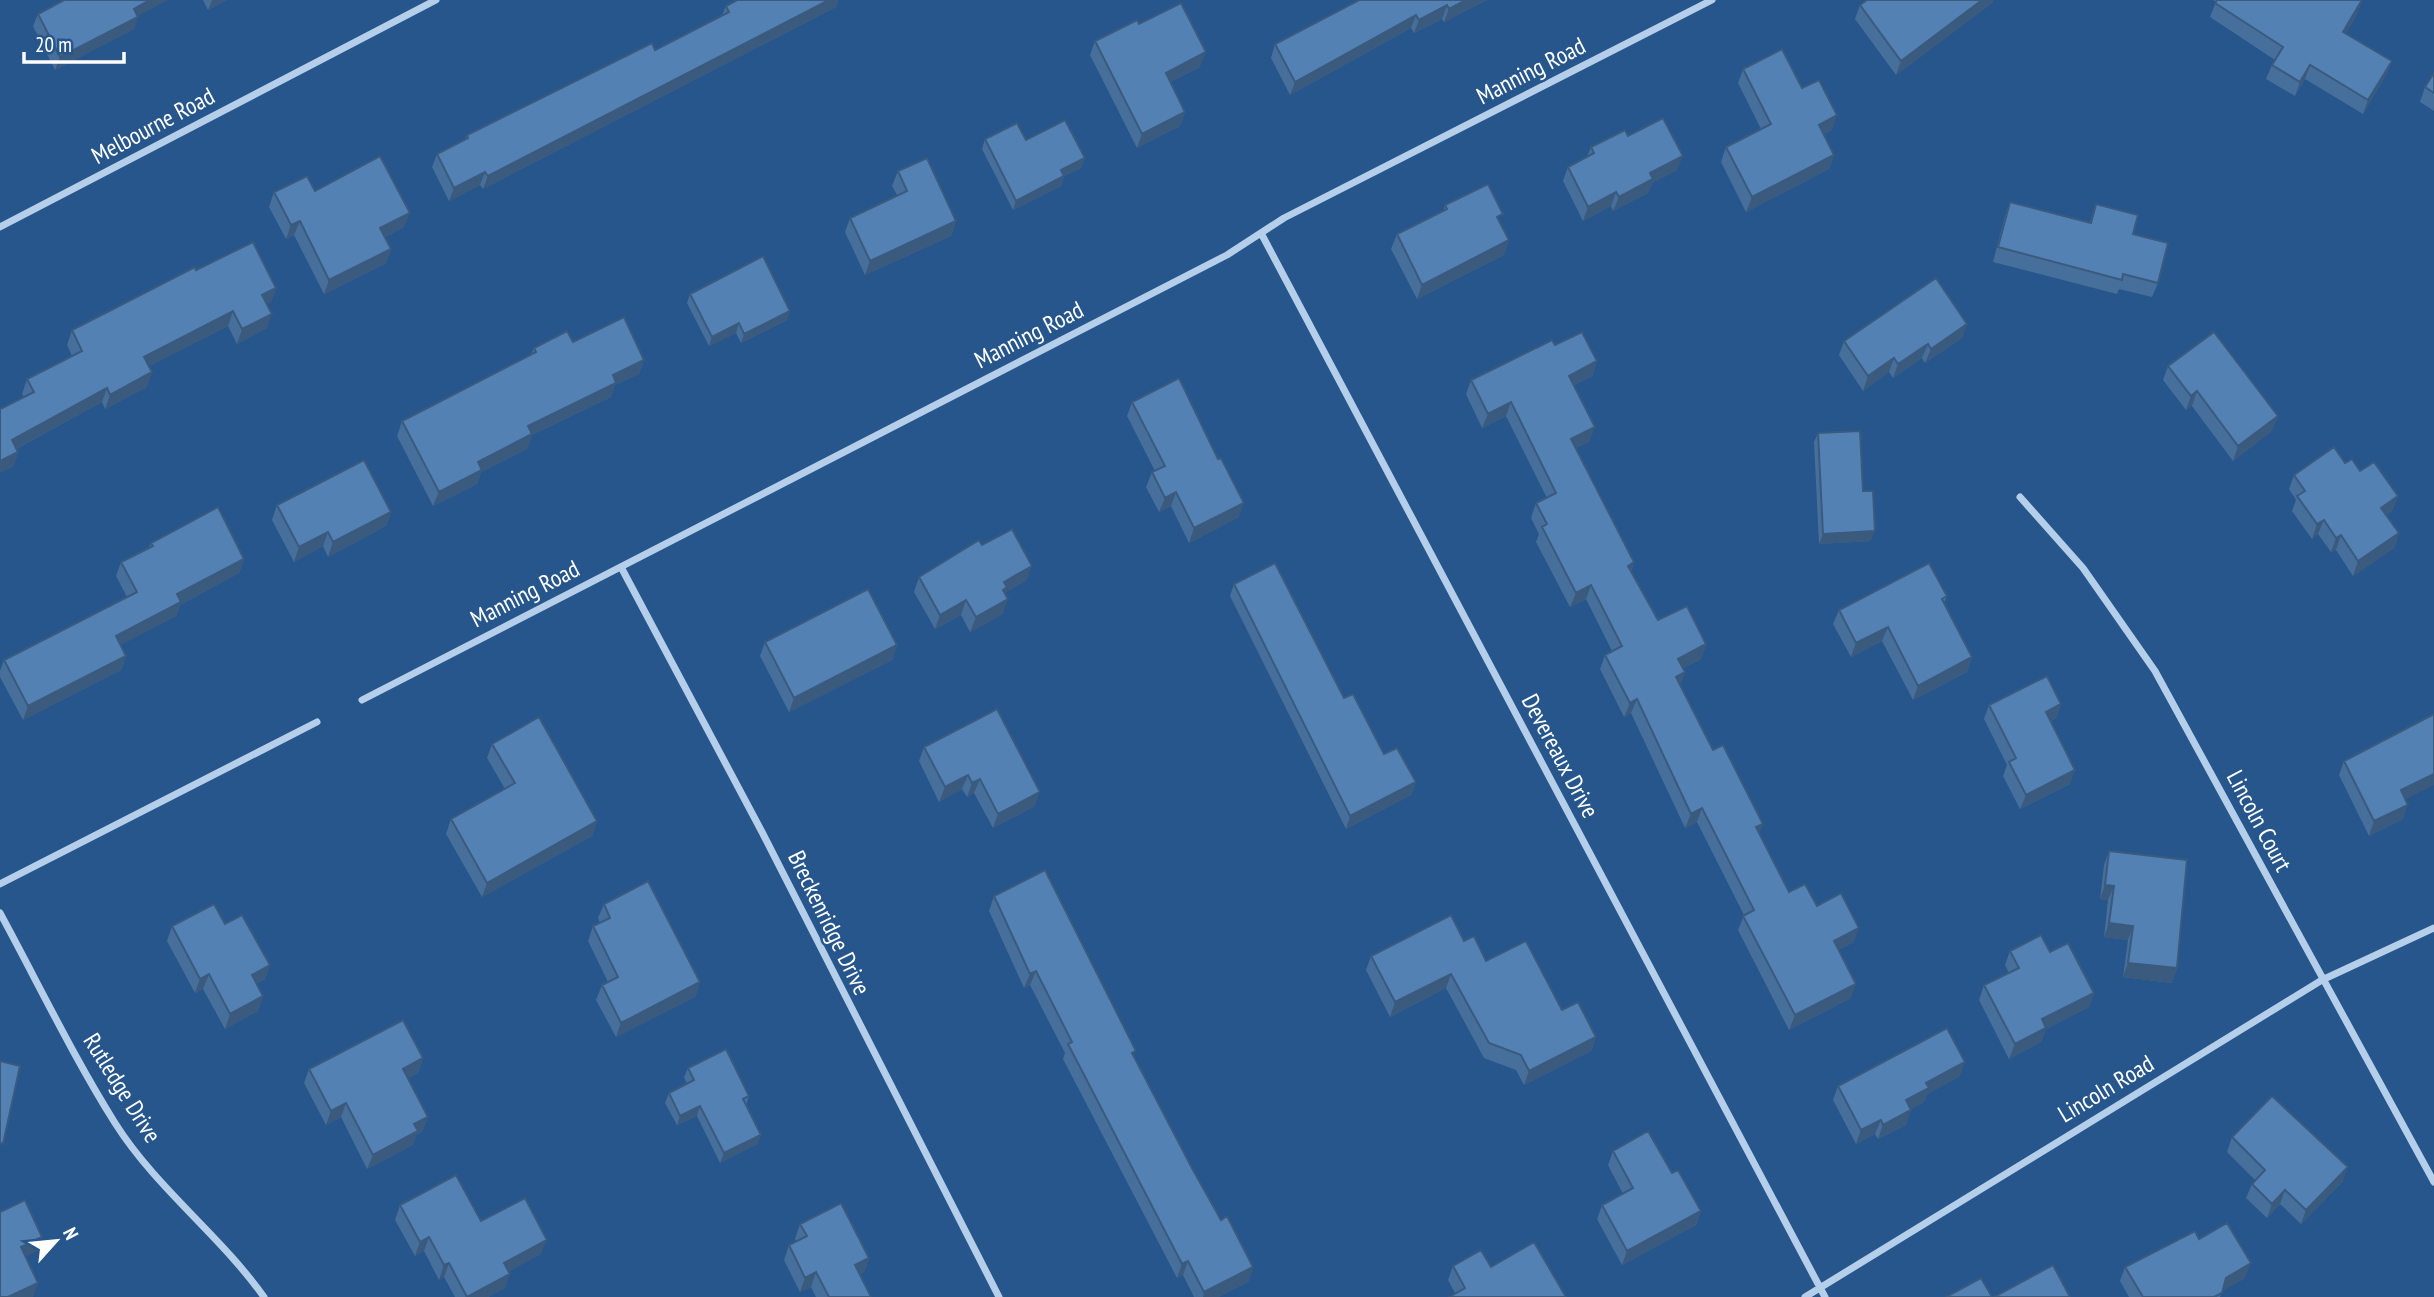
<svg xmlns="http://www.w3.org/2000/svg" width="2434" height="1297" font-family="'PT Sans Narrow',sans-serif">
<rect width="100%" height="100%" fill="#26568c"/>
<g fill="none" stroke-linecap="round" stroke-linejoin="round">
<path stroke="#b5cfea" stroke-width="7" d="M0 227 436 0
M1261 233 1825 1297
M2020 497 2083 568 2155 671 2434 1182
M621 567 762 832 999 1297
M362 700 1227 255 1284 218 1712 0
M0 884 317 722
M0 913C38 983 73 1056 115 1123 156 1188 220 1235 264 1297
M1805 1297 2322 980 2434 928"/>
</g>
<path fill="#476f9b" d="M203 0H227L208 10Z
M737 0H838L836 7 483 189 480 185 449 201 432 167 437 154 465 139 467 135 655 50 722 15 726 6Z
M1359 0H1487L1444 22 1442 19 1414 33 1411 28 1290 95 1271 58 1275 44Z
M1867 0H1993L1992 3 1896 75 1855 19 1860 5Z
M2213 0H2362L2357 14 2346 33 2392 61 2386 75 2363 114 2305 79 2295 96 2266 79 2272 65 2275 60 2210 17 2216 2Z
M38 14 138 16 134 29 55 70 33 26Z
M1139 24 1200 67 1170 82 1185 112 1180 126 1137 148 1090 55 1095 41Z
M1743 69 1802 88 1832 130 1824 134 1834 155 1829 169 1746 212 1721 162 1726 147 1761 129 1738 83Z
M2434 73V111L2420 102 2425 87Z
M1628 136 1677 170 1652 183 1648 193 1613 211 1611 206 1583 221 1563 181 1568 167 1587 157 1591 147Z
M985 139 1026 140 1085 158 1081 168 1064 176 1061 186 1013 210 982 149Z
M898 171 956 221 951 236 865 275 845 232 850 218 897 195 892 186Z
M315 191 404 227 385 237 391 249 386 263 324 294 294 235 286 239 269 207 274 192Z
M2010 202 2090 222 2096 204 2133 234 2158 283 2152 297 2119 289 2117 294 1993 262 2005 216Z
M1445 205 1509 240 1504 255 1417 299 1391 249 1397 234 1443 211Z
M196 270 276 288 271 302 267 304V328L237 344 228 326 149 366 147 387 105 409 102 402 16 449 18 452 13 467 24 397 22 394 27 379 72 356 67 345 72 330Z
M690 294 787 320 741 343 736 333 709 346 687 303Z
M1967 324 1962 338 1925 363 1922 358 1893 378 1889 372 1863 391 1839 355 1844 341Z
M573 342 644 360 639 374 615 385 611 397 532 435 527 449 481 472 477 484 433 506 397 436 402 421 531 354 534 348Z
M1555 345 1597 361 1592 376 1574 385 1590 441 1576 448 1634 562 1631 572 1658 620 1706 644 1701 659 1683 668 1685 672 1680 686 1713 750 1760 834 1789 892 1817 906 1854 942 1838 950 1851 998 1789 1030 1738 930 1744 915 1697 822 1685 828 1631 713 1624 717 1600 669 1605 655 1612 651 1586 599 1570 607 1536 542 1539 534 1531 518 1536 503 1547 498 1506 416 1482 428 1466 394 1471 380Z
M2168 366 2273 430 2233 461 2192 406 2186 410 2163 380Z
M1132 402 1218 459 1239 517 1189 543 1171 506 1159 512 1146 487 1152 472 1155 471 1127 416Z
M1818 433 1863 491 1871 541 1819 544 1814 442Z
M2345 463 2360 471 2398 496 2392 511 2386 515 2399 533 2394 548 2353 576 2336 550 2331 552 2318 534 2312 539 2292 511 2296 500 2289 489 2294 475Z
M277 505 391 512 386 526 328 557 323 546 294 562 272 520Z
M151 543 244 559 239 573 180 605 176 616 120 645 126 656 121 670 23 720 0 677V671L4 660 127 597 116 576 121 562 149 547Z
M982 545 1027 580 1006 592 1003 614 970 632 961 615 935 629 914 592 919 577Z
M1234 584 1344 698 1384 754 1416 782 1411 795 1346 829 1230 596Z
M1947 596 1944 603 1972 657 1967 672 1913 700 1882 641 1851 657 1833 624 1839 610Z
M765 642 897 645 892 660 789 712 760 656Z
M2061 704 2056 718 2051 721 2070 784 2020 809 2003 776 2007 765 1984 719 1989 705Z
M492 744 597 821 592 836 482 897 446 834 451 819 505 789 487 758Z
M924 747 1035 806 993 828 974 793 967 797 962 789 939 802 919 761Z
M2344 761 2405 799 2403 819 2369 836 2339 775Z
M2109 851 2177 968 2172 983 2123 977 2128 940 2104 937 2108 900 2100 899 2104 865Z
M994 896 1134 1056 1193 1170 1221 1220 1253 1267 1248 1282 1218 1297H1194L1183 1275 1177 1278 1063 1059 1065 1053 1030 985 1024 988 989 911Z
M604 904 700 982 695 997 616 1037 596 1000 602 985 608 982 588 941 593 926 600 923 598 918Z
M225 924 270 965 265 979 256 984 263 996 258 1011 225 1029 203 989 195 993 167 941 172 926Z
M1464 941 1486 961 1562 1010 1596 1037 1591 1051 1524 1085 1516 1070 1484 1058 1446 988 1390 1017 1366 970 1371 956Z
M2010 951 2050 952 2094 993 2089 1007 2046 1029 2041 1042 2009 1059 1979 1000 1984 985 2009 973 2005 965Z
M423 1058 418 1073 408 1078 428 1117 422 1132 416 1135 413 1145 367 1169 341 1117 326 1125 304 1083 309 1069Z
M688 1068 749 1096 746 1105 761 1135 757 1144 720 1163 697 1116 677 1125 665 1103 669 1093 687 1084 684 1077Z
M1960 1076 1927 1094 1924 1102 1911 1109 1906 1125 1878 1139 1875 1134 1856 1144 1833 1100 1838 1086Z
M2232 1137 2343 1181 2301 1224 2280 1204 2267 1218 2246 1198 2252 1184 2255 1180 2227 1152Z
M1613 1151 1672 1173 1701 1211 1696 1225 1622 1265 1597 1219 1602 1205 1623 1194 1608 1165Z
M400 1205 481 1221 541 1254 509 1271 505 1288 488 1297H455L444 1277 439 1280 424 1251 415 1256 395 1220Z
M800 1224 869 1258 864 1272 860 1274 871 1297H816L811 1287 800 1292 784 1260 789 1245 797 1241 795 1239Z
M2199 1239 2245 1278 2222 1291 2220 1297H2129L2120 1281 2125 1267Z
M1453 1266 1491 1267 1566 1297 1455 1293 1448 1280Z"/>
<path fill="#3a5a7e" d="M150 0H168L129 21 134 9Z
M212 0H227L208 10Z
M829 0H838L836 7 483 189 488 176Z
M1466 0H1487L1444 22 1449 9Z
M1982 0H1993L1992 3 1896 75 1901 61Z
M2362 0 2357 14 2338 46 2343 32Z
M1447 5 1442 19 1414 33 1419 20Z
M1416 15 1411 28 1290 95 1295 82Z
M138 17 134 29 55 70 60 57Z
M1206 52 1200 67 1160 87 1166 73Z
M2392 61 2386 75 2363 114 2368 100Z
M2310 65 2305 79 2295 96 2300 82Z
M1185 112 1180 126 1137 148 1142 134Z
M1837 115 1832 130 1814 139 1819 125Z
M1834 155 1829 169 1746 212 1752 197Z
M1683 156 1677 170 1652 183 1648 193 1613 211 1619 197 1650 173Z
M1085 158 1081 168 1064 176 1061 186 1013 210 1016 201 1061 170Z
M485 172 480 185 449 201 454 188Z
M1616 192 1611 206 1583 221 1588 207Z
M410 213 404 227 375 242 380 228Z
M300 221 294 235 286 239 291 225Z
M956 221 951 236 865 275 870 261Z
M1509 240 1504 255 1417 299 1422 285Z
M391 249 386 263 324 294 329 280Z
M276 288 271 302 256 309 262 295Z
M233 311 228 326 139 371 144 357Z
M790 311 787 320 741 343 744 334Z
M272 314 267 328 237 344 242 329Z
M739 323 736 333 709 346 712 337Z
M1967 324 1962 338 1925 363 1931 349Z
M1928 344 1922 358 1893 378 1898 364Z
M1894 358 1889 372 1863 391 1868 376Z
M644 360 639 374 615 385 611 397 532 435 527 449 481 472 477 484 433 506 439 492 528 426 613 375Z
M1597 361 1592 376 1564 390 1569 376Z
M152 372 147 387 105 409 110 395Z
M107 388 102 402 6 454 12 440Z
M2197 391 2192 406 2186 410 2191 396Z
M1511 402 1506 416 1482 428 1488 414Z
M2278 416 2273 430 2233 461 2238 446Z
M1595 427 1590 441 1566 453 1571 439Z
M18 452 13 467 0 473V461Z
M1176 492 1171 506 1159 512 1165 498Z
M2398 496 2392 511 2376 522 2381 508Z
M1244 503 1239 517 1189 543 1194 528Z
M391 512 386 526 328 557 333 542Z
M2324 520 2318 534 2312 539 2317 524Z
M1875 531 1871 541 1819 544 1823 534Z
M328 532 323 546 294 562 299 547Z
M2399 533 2394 548 2353 576 2358 561Z
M2341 535 2336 550 2331 552 2336 538Z
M244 559 239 573 180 605 176 616 111 650 116 636 177 594Z
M1634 562 1629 576 1628 566Z
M1032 566 1027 580 1006 592 1002 601 1004 582Z
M1591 585 1586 599 1570 607 1576 593Z
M1008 599 1003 614 970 632 976 617Z
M966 600 961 615 935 629 940 615Z
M1888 627 1882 641 1851 657 1856 643Z
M1706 644 1701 659 1673 673 1678 659Z
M897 645 892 660 789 712 794 698Z
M126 656 121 670 23 720 28 706Z
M1972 657 1967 672 1913 700 1918 686Z
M1685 672 1680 687 1676 677Z
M1637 699 1631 713 1624 717 1630 703Z
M2061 704 2056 718 2041 726 2046 712Z
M2075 770 2070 784 2020 809 2026 795Z
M2434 774V785L2396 804 2401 790Z
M968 775 962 789 939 802 945 787Z
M980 779 974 793 967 797 972 783Z
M1416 782 1411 795 1346 829 1350 816Z
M1040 792 1035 806 993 828 998 814Z
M2408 805 2403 819 2369 836 2374 821Z
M1702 808 1697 822 1685 828 1691 814Z
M597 821 592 836 482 897 487 883Z
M1763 824 1758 838 1756 827Z
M2105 885 2114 886 2108 900 2100 899Z
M2109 923 2133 926 2128 940 2104 937Z
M1859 928 1854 942 1829 955 1834 941Z
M2128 963 2177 968 2172 983 2123 977Z
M270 965 265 979 246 989 252 975Z
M1036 971 1030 985 1024 988 1030 974Z
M209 974 203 989 195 993 200 979Z
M1451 974 1446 988 1390 1017 1395 1002Z
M700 982 695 997 616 1037 621 1023Z
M1856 984 1851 998 1789 1030 1795 1015Z
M2094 993 2089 1007 2046 1029 2041 1042 2009 1059 2015 1044 2042 1019Z
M263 996 258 1011 225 1029 230 1014Z
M1596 1037 1591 1051 1524 1085 1529 1071Z
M423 1058 418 1073 398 1083 403 1069Z
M1965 1062 1960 1076 1927 1094 1924 1102 1901 1114 1906 1100 1926 1083Z
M346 1103 341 1117 326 1125 331 1111Z
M700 1106 697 1116 677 1125 680 1116Z
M1911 1110 1906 1125 1878 1139 1883 1125Z
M428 1117 422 1132 416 1135 413 1145 367 1169 373 1155 414 1124Z
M1881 1120 1875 1134 1856 1144 1861 1130Z
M761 1135 757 1144 720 1163 724 1153Z
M2348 1167 2343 1181 2301 1224 2306 1210Z
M2285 1190 2280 1204 2267 1218 2272 1204Z
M1701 1211 1696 1225 1622 1265 1627 1251Z
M42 1237 37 1251 15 1262 21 1247Z
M429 1237 424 1251 415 1256 420 1242Z
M547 1240 541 1254 499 1277 504 1263Z
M869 1258 864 1272 850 1279 855 1265Z
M1188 1261 1183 1275 1177 1278 1182 1264Z
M449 1263 444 1277 439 1280 444 1265Z
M2251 1263 2245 1278 2221 1292 2226 1278Z
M1253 1267 1248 1282 1218 1297H1203L1204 1292Z
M816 1272 811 1287 800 1292 805 1278Z
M510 1274 505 1288 488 1297H467Z
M38 1283 33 1297H8Z"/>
<path fill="#5381b4" stroke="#3a5a7e" stroke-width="2" d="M64 0H150L134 9 138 17 60 57 38 14Z
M737 0H829L488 176 485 172 454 188 437 154 468 138 467 135 652 43 655 50 729 12 726 6Z
M1359 0H1466L1449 9 1447 5 1419 20 1416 15 1295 82 1275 44Z
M1867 0H1982L1901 61 1860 5Z
M2217 0H2362L2343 32 2392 61 2368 100 2310 65 2300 82 2272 65 2283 47 2215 3Z
M1181 3 1206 52 1166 73 1185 112 1142 134 1095 41 1137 20 1139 24Z
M1782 49 1802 88 1819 80 1837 115 1819 125 1834 155 1752 197 1726 147 1771 124 1743 69Z
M2434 73V93L2425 87Z
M1663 118 1683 156 1650 173 1653 179 1619 197 1616 192 1588 207 1568 167 1594 153 1591 147 1625 130 1628 136Z
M1065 120 1085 158 1061 170 1064 176 1016 201 985 139 1017 123 1026 140Z
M380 156 410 213 380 228 391 249 329 280 300 221 291 225 274 192 307 176 315 191Z
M927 158 956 221 870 261 850 218 907 191 898 171Z
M1488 184 1503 214 1497 217 1509 240 1422 285 1397 234 1447 209 1445 205Z
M2010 202 2091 223 2096 204 2138 215 2133 234 2168 243 2158 283 2123 274 2122 280 1998 247Z
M253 242 276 288 262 295 272 314 242 329 233 311 144 357 152 372 110 395 107 388 12 440 18 452 0 461V409L34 392 27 379 82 351 72 330 195 267 196 270Z
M763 256 790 311 744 334 739 323 712 337 690 294Z
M1936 278 1967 324 1931 349 1928 344 1898 364 1894 358 1868 376 1844 341Z
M624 317 644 360 613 375 616 383 528 426 532 434 478 462 482 470 439 492 402 421 536 352 534 348 567 331 573 342Z
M1582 332 1597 361 1569 376 1595 427 1571 439 1634 562 1628 566 1658 620 1687 606 1706 644 1678 659 1685 672 1676 677 1713 750 1723 745 1763 824 1756 827 1789 892 1805 884 1817 906 1841 893 1859 928 1834 941 1856 984 1795 1015 1743 916 1754 910 1702 808 1691 814 1637 699 1630 703 1605 655 1622 646 1591 585 1576 593 1542 527 1547 524 1536 503 1556 493 1511 402 1488 414 1471 380 1552 340 1555 345Z
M2214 332 2278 416 2238 446 2197 391 2191 396 2168 366Z
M1179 378 1218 459 1221 458 1244 503 1194 528 1176 492 1165 498 1152 472 1165 466 1132 402Z
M1860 431 1863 491H1873L1875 531 1823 534 1818 433Z
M2334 447 2345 463 2352 459 2360 471 2374 462 2398 496 2381 508 2399 533 2358 561 2341 535 2336 538 2324 520 2317 524 2297 496 2305 491 2294 475Z
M364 460 391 512 333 542 328 532 299 547 277 505Z
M218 507 244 559 177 594 181 602 116 636 126 656 28 706 4 660 137 592 121 562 153 546 151 543Z
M1012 529 1032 566 1004 582 1007 587 1003 590 1008 599 976 617 966 600 940 615 919 577 979 540 982 545Z
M1275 563 1344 698 1353 694 1384 754 1397 748 1416 782 1350 816 1234 584Z
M1929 563 1947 596 1942 599 1972 657 1918 686 1888 627 1856 643 1839 610Z
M868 589 897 645 794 698 765 642Z
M2047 676 2061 704 2046 712 2075 770 2026 795 2009 762 2016 758 1989 705Z
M997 709 1040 792 998 814 980 779 972 783 968 775 945 787 924 747Z
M2434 714V774L2401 790 2408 805 2374 821 2344 761Z
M539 717 597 821 487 883 451 819 515 783 492 744Z
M2109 851 2187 860 2177 968 2128 963 2133 926 2109 923 2114 886 2105 885Z
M1045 870 1136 1051 1132 1053 1193 1170 1221 1220 1227 1216 1253 1267 1204 1292 1188 1261 1182 1264 1068 1044 1072 1042 1036 971 1030 974 994 896Z
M648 881 700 982 621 1023 602 985 618 977 593 926 610 918 604 904Z
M214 904 225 924 242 915 270 965 252 975 263 996 230 1014 209 974 200 979 172 926Z
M1451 915 1464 941 1474 936 1486 961 1526 941 1562 1010 1578 1002 1596 1037 1529 1071 1521 1055 1489 1043 1451 974 1395 1002 1371 956Z
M2041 935 2050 952 2068 943 2094 993 2042 1019 2046 1028 2015 1044 1984 985 2019 968 2010 951Z
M403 1020 423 1058 403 1069 428 1117 414 1124 418 1131 373 1155 346 1103 331 1111 309 1069Z
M1947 1028 1965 1062 1926 1083 1929 1088 1906 1100 1911 1110 1883 1125 1881 1120 1861 1130 1838 1086Z
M726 1049 749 1096 743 1099 761 1135 724 1153 700 1106 680 1116 669 1093 694 1080 688 1068Z
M0 1061 20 1066 3 1144 0 1143Z
M2272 1096 2348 1167 2306 1210 2285 1190 2272 1204 2252 1184 2265 1170 2232 1137Z
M1648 1131 1672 1173 1678 1170 1701 1211 1627 1251 1602 1205 1633 1188 1613 1151Z
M456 1175 481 1221 525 1198 547 1240 504 1263 510 1274 467 1297 449 1263 444 1265 429 1237 420 1242 400 1205Z
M25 1200 42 1237 21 1247 38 1283 8 1297H0V1212Z
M841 1203 869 1258 855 1265 871 1297H829L816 1272 805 1278 789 1245 807 1236 800 1224Z
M2227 1223 2251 1263 2226 1278 2222 1293 2214 1297H2143L2125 1267 2195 1231 2199 1239Z
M1534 1242 1566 1297H1449L1465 1288 1453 1266 1481 1250 1491 1267Z
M2053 1265 2070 1297H1994Z
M1981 1278 1992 1297H1946Z"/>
<g text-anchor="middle" stroke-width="5" stroke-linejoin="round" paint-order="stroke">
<g font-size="24" fill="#fff" stroke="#26568c">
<text transform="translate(1531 71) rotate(-27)" y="8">Manning Road</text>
<text transform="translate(153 126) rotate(-28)" y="8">Melbourne Road</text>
<text transform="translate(1029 335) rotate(-27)" y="8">Manning Road</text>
<text transform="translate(525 594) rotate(-27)" y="8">Manning Road</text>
<text transform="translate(1560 756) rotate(62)" y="8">Devereaux Drive</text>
<text transform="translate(2259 821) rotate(62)" y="8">Lincoln Court</text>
<text transform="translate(829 923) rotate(64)" y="8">Breckenridge Drive</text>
<text transform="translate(122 1088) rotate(58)" y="8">Rutledge Drive</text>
<text transform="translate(2106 1089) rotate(-31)" y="8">Lincoln Road</text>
</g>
</g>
<g transform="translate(56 1241) rotate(63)" stroke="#26568c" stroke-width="5" paint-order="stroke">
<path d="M0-5L12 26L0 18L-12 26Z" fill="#ffffff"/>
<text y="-10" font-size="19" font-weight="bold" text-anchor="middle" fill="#ffffff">N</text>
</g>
<path d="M24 52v10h100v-10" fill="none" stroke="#ffffff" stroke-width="3.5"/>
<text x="35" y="52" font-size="21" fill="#ffffff" stroke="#26568c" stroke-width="5" paint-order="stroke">20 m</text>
</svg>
